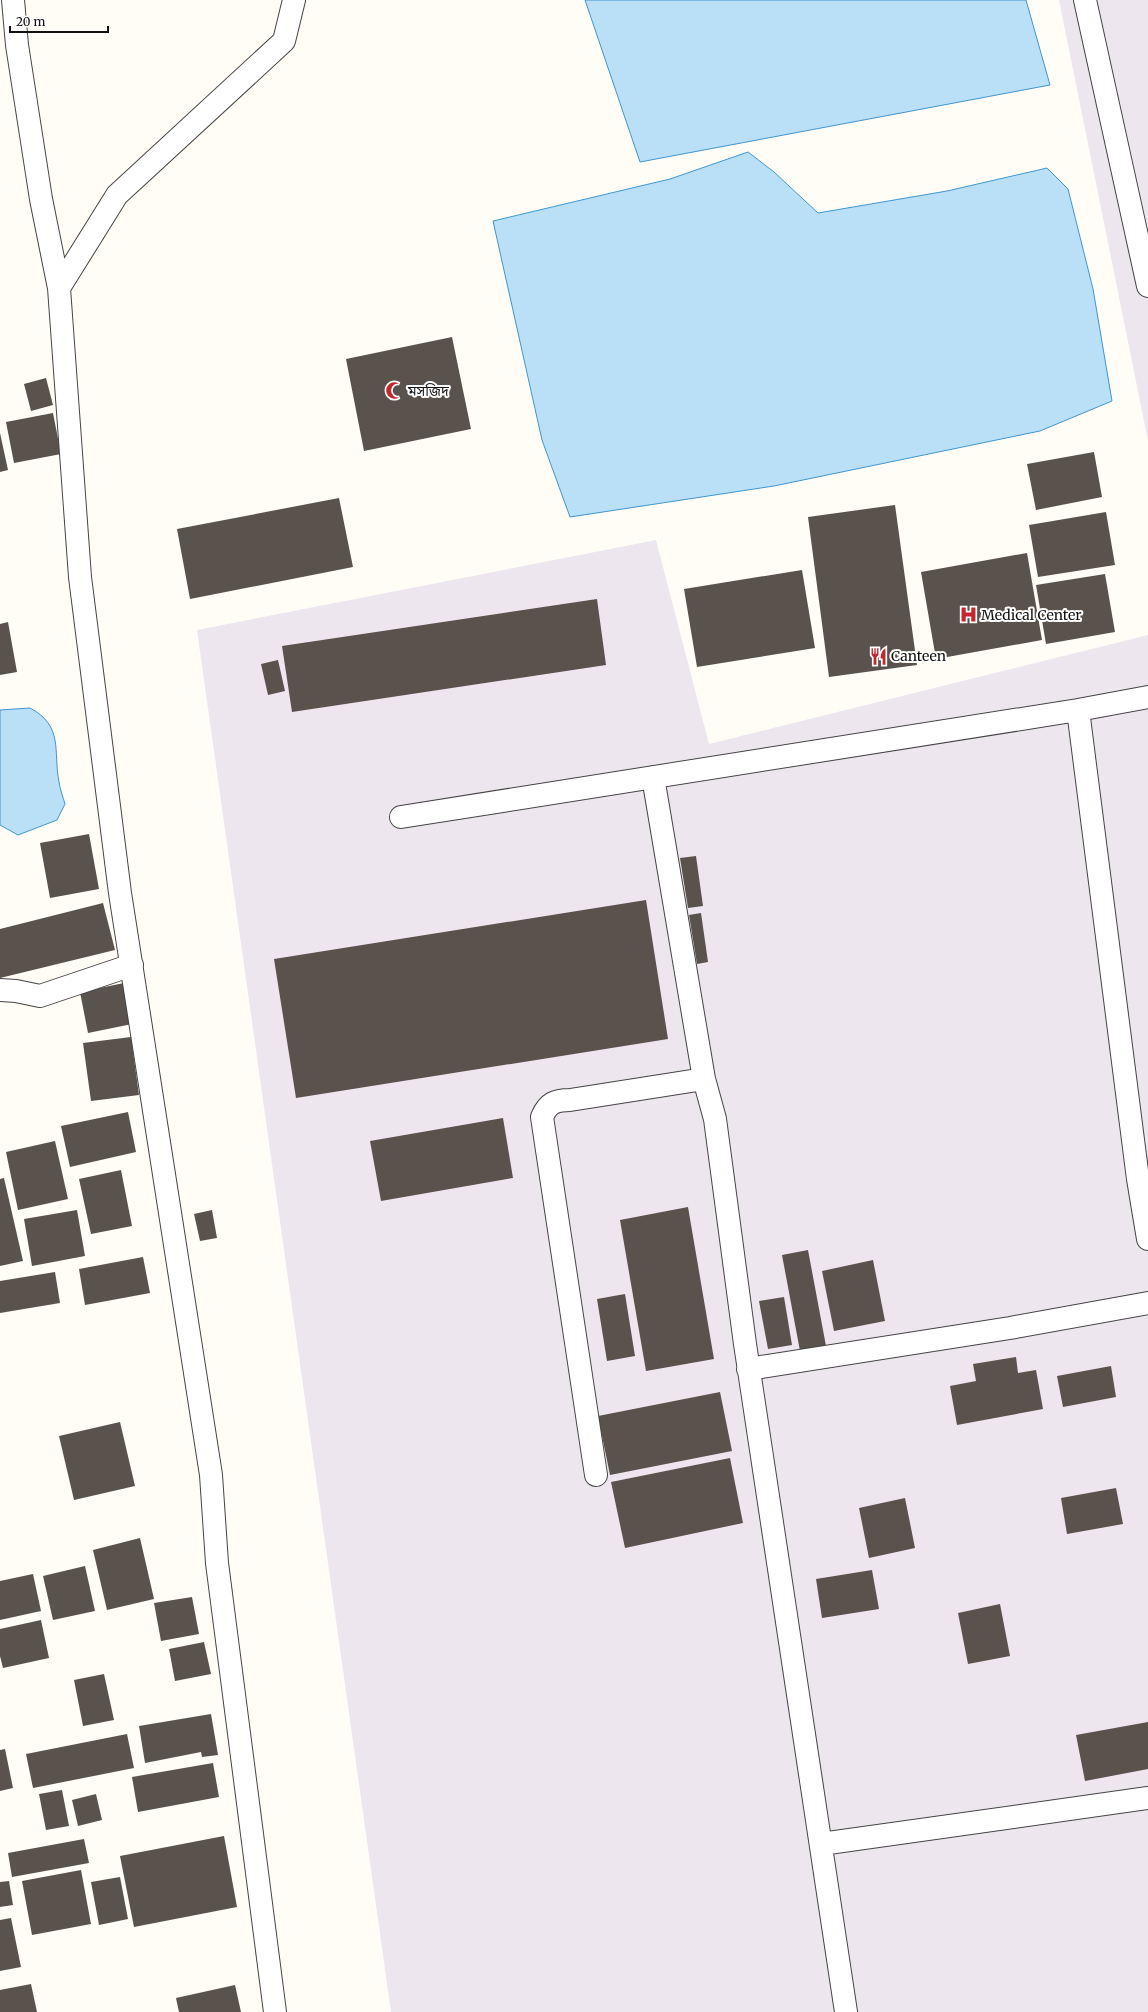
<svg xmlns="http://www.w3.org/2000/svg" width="1148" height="2012" font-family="Merriweather,'Noto Sans Bengali',serif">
<rect width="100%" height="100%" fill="#fffdf5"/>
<path fill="#eee6ef" d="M1059 0H1148V441Z
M656 540 709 744 1148 635V2012H391L197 630Z"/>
<path fill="#b9e0f7" stroke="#3f96cf" d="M585 0H1026L1050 85 640 162Z
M748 152 774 172 818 213 947 191 1047 168 1068 189 1093 289 1112 401 1040 431 774 486 570 517 542 440 493 221 670 179Z
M30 708C64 726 53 751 59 782 60 789 63 797 65 804L57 820 18 835 0 825V710Z"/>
<path fill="#5a524d" d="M452 337 471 429 364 451 346 359Z
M46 378 53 405 31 411 24 384Z
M53 413 61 454 14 463 6 422Z
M0 433 8 470 0 472Z
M1094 452 1102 497 1036 510 1027 464Z
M339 498 353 567 190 599 177 529Z
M895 505 917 665 829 677 808 517Z
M1106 512 1115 565 1038 577 1029 525Z
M1027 553 1042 640 936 659 921 572Z
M802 570 815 648 697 667 684 589Z
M1105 574 1115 632 1046 644 1036 585Z
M597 599 606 665 292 712 282 646Z
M8 622 17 672 0 675V624Z
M278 660 285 691 268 695 261 664Z
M89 834 99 889 50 898 40 843Z
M696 856 703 906 688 908 680 858Z
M646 900 668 1039 296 1098 274 959Z
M103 903 115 950 0 978V929Z
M701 913 708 962 697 964 689 915Z
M124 983 132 1024 88 1033 80 992Z
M131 1037 139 1095 91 1101 83 1043Z
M128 1112 136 1152 70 1167 61 1126Z
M503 1118 513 1178 381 1201 370 1141Z
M55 1141 68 1199 18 1210 6 1152Z
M121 1170 132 1226 91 1234 79 1179Z
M4 1178 23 1261 0 1266V1179Z
M688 1207 714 1359 646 1371 620 1220Z
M77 1210 85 1256 32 1266 24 1219Z
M212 1210 217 1238 200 1241 194 1214Z
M808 1250 826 1346 800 1351 782 1255Z
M143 1257 150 1293 85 1305 79 1269Z
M873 1260 885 1321 834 1331 822 1271Z
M55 1272 60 1303 0 1313V1281Z
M625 1294 635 1356 607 1361 597 1299Z
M784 1297 792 1345 768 1349 759 1301Z
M1016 1357 1018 1373 1036 1370 1043 1409 957 1425 950 1386 976 1381 973 1364Z
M1111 1366 1116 1397 1063 1407 1057 1376Z
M720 1392 732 1451 610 1475 598 1416Z
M120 1422 135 1486 74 1500 59 1436Z
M730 1458 743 1523 625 1548 611 1482Z
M1116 1488 1123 1524 1067 1534 1061 1498Z
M905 1498 915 1548 869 1558 859 1508Z
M140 1538 154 1599 107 1610 93 1550Z
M85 1566 95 1611 53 1620 43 1576Z
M872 1570 879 1609 822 1618 816 1579Z
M33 1574 41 1611 0 1620V1581Z
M192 1597 199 1634 161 1641 154 1603Z
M1000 1604 1010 1656 968 1664 958 1613Z
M41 1620 49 1658 3 1668 0 1656V1629Z
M204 1642 211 1674 175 1681 169 1649Z
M104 1674 114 1720 83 1726 74 1680Z
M211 1714 218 1755 202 1757 201 1752 145 1763 139 1726Z
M1148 1722V1769L1085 1781 1076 1735Z
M127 1734 134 1768 33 1788 26 1754Z
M5 1749 13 1788 0 1791V1750Z
M213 1763 219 1797 138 1812 132 1777Z
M62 1790 69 1826 46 1830 39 1794Z
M96 1794 102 1820 78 1826 72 1800Z
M224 1836 237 1907 134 1927 120 1856Z
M84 1839 89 1863 12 1877 8 1853Z
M81 1870 91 1924 32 1935 22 1881Z
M120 1877 128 1919 99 1925 91 1882Z
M9 1881 13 1905 0 1907V1882Z
M11 1918 21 1967 0 1971V1920Z
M31 1984 37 2012H0V1990Z
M235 1985 241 2012H179L176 1998Z"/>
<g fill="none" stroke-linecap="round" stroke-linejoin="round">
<defs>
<path id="minor" d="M13 0 17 45 41 199 59 288
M1085 0 1148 286
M1148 697 1078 710 1138 1179 1148 1239
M653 777 704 1079
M401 817 1078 710
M0 990 16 991 40 996 132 965
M748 1369 1010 1328 1148 1303
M596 1475 542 1117C548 1103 555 1100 570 1100L704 1079 715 1119 745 1344 846 2012
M821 1844 1148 1798
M275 2012 217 1563 211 1475 120 893 80 577 59 288 117 195 284 41 294 0"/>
</defs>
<use href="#minor" stroke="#444" stroke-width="24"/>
<use href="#minor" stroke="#fff" stroke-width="22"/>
</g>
<defs>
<symbol id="mosque-bare" viewBox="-9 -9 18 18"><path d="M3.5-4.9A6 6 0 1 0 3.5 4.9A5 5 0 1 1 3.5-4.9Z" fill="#c4262e" stroke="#fff" stroke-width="2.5" paint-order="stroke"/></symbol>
<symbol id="hospital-bare" viewBox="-9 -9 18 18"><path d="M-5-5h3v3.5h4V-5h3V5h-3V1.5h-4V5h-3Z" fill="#c4262e" stroke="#fff" stroke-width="2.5" paint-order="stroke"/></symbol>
<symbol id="restaurant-bare" viewBox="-9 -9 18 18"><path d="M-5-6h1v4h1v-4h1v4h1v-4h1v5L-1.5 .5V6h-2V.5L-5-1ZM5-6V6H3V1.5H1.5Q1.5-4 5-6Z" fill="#c4262e" stroke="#fff" stroke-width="2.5" paint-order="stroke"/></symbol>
</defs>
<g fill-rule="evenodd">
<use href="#mosque-bare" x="382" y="378" width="25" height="25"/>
<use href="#hospital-bare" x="956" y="602" width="25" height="25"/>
<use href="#restaurant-bare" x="866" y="644" width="25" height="25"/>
</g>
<g text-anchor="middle" stroke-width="4" stroke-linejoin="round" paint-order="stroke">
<g font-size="14" fill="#111" stroke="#fff" text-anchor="start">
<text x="408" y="396">মসজিদ</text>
<text x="981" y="620">Medical Center</text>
<text x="891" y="661">Canteen</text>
</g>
</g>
<path d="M10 26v6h98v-6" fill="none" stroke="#111111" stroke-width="2"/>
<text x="16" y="26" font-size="12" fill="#111111" stroke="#ffffff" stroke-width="3" paint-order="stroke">20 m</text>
</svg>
